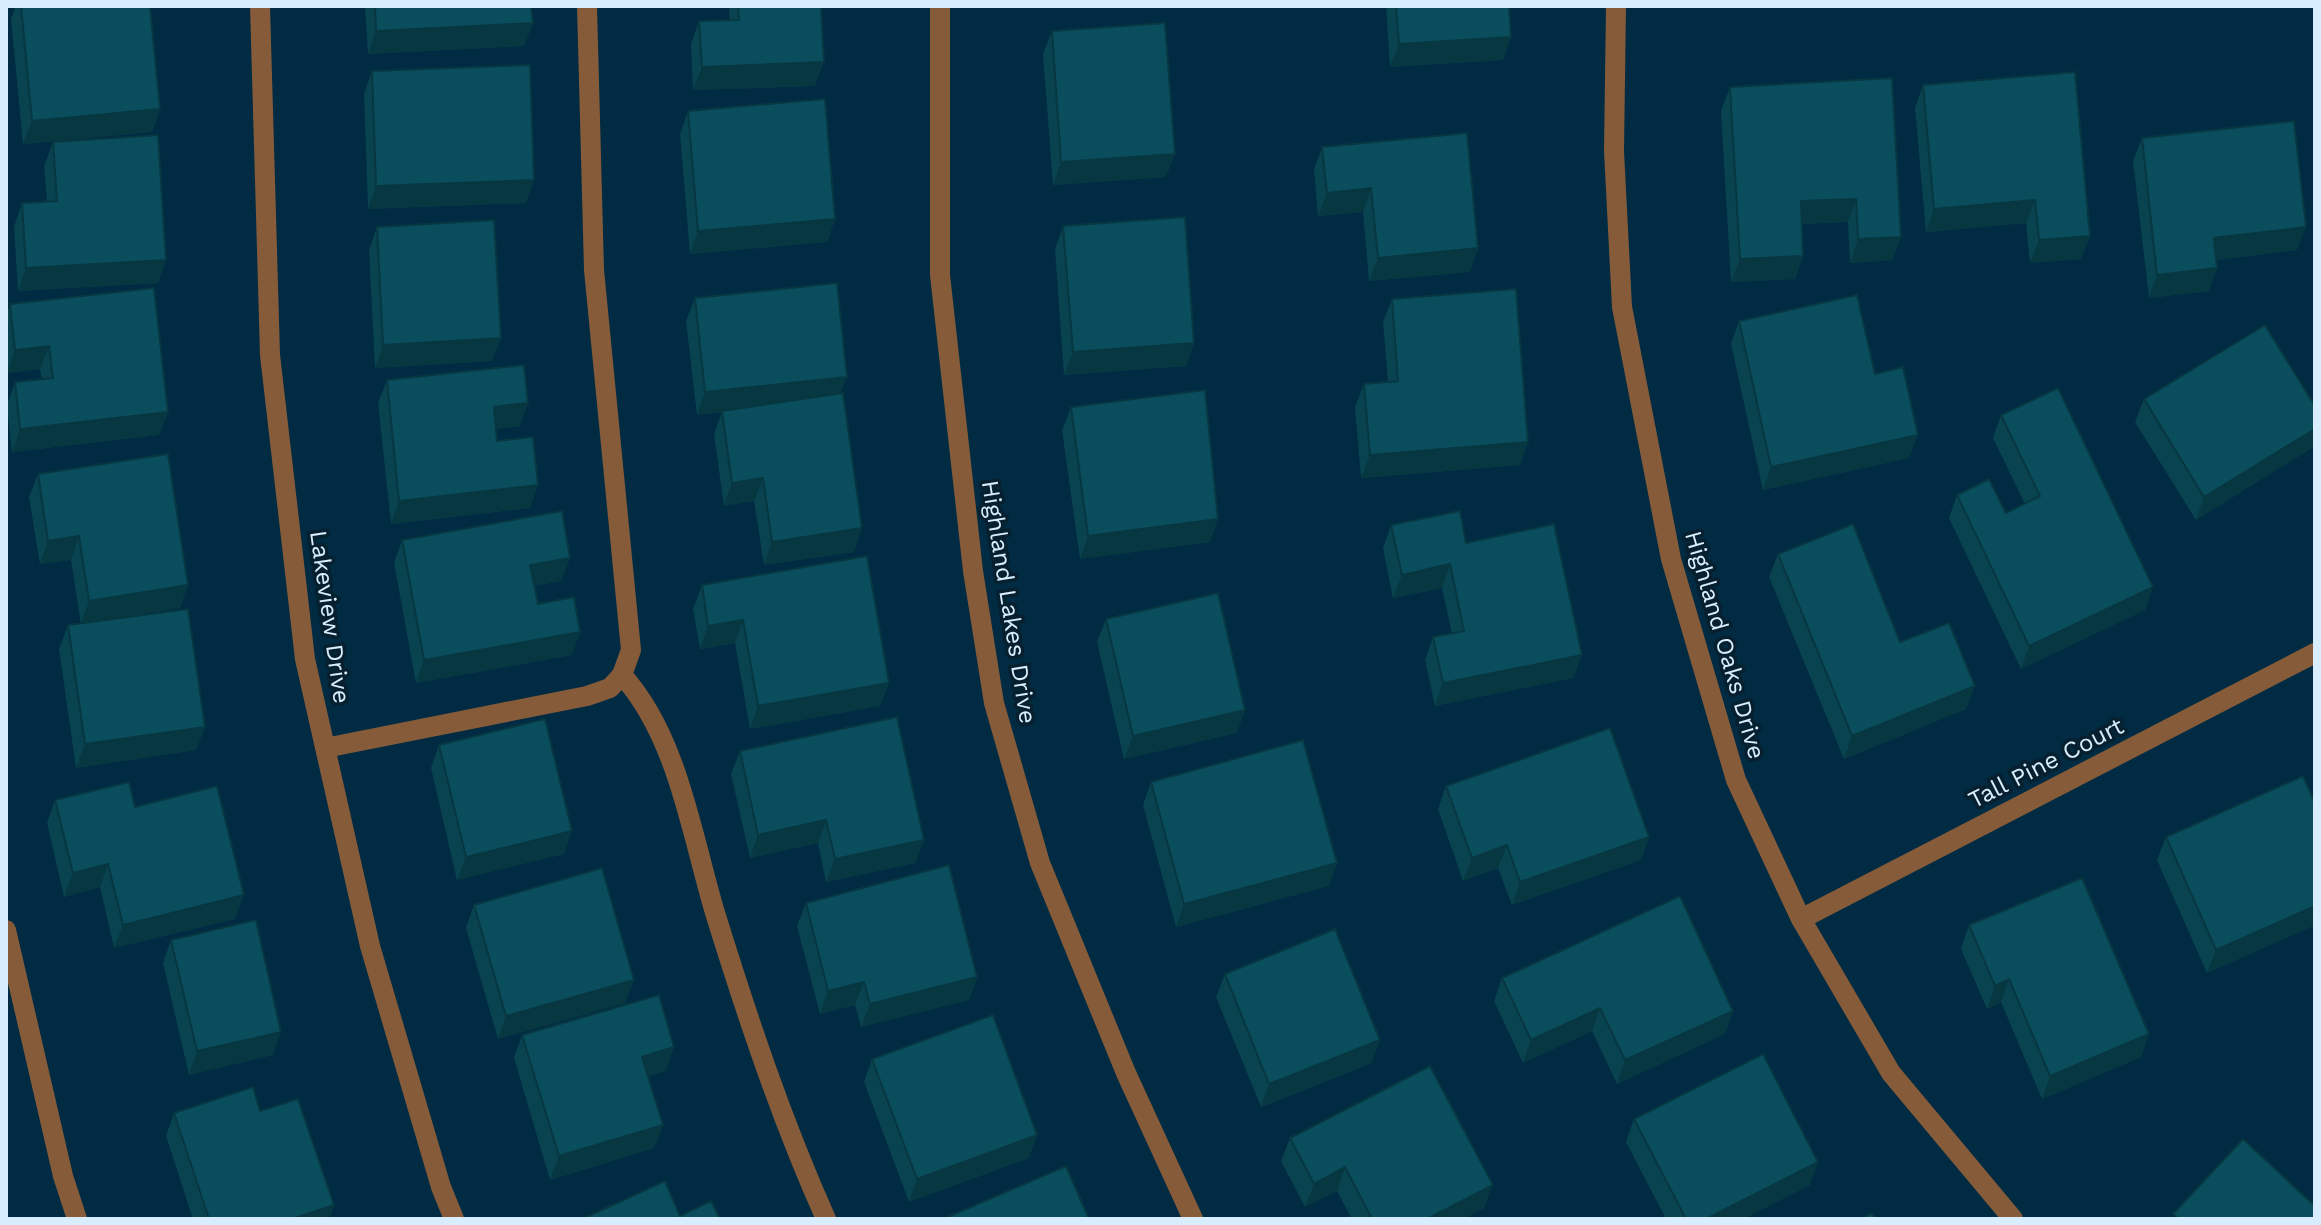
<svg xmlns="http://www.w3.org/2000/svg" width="2321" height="1225" font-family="'Work Sans',sans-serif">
<rect width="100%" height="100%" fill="#002b42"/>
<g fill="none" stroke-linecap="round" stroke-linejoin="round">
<path stroke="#865b39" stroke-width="20" d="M260 6 270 355 305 659 370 946 441 1187 454 1219
M940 6V275L973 571 994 703 1040 863 1126 1073 1193 1219
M1616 6 1614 151 1622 307 1671 559 1736 780 1801 919 1891 1073 2013 1219
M622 675C679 738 692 838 716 916 748 1019 782 1121 826 1219
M325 748 587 696 610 688 622 675 631 650 594 270 587 6
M1801 919 2315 653
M6 930 63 1176 77 1219"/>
</g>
<path fill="#094350" d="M16 6H150L160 109 152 132 23 144 11 19Z
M365 6H531L533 23 524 46 368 54Z
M729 6H821L815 86 693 90 691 44 699 21 730 20Z
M1386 6H1509L1511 37 1503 60 1390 67Z
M1052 31 1166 177 1053 185 1043 54Z
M372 71 534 180 526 203 368 209 364 94Z
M2075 72 2081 259 2030 263 2026 223 1926 232 1915 108 1923 85Z
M1730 87 1901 237 1892 260 1850 263 1848 222 1802 224 1803 256 1795 279 1731 282 1721 111Z
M688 111 835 219 827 242 690 254 680 134Z
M2142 138 2297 250 2216 260 2217 268 2209 291 2149 298 2133 161Z
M53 142 166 260 158 283 18 291 14 227 22 203 47 202 44 166Z
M1322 147 1478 248 1470 272 1369 281 1363 212 1318 216 1314 170Z
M1063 226 1194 343 1186 366 1064 375 1055 249Z
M377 227 501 338 492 361 375 368 369 250Z
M695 298 840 394 854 552 764 565 754 501 724 506 714 434 722 412 697 415 686 321Z
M1392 299 1528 442 1520 465 1361 478 1355 407 1364 384 1388 382 1383 322Z
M10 304 168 412 159 435 12 452 7 405 15 382 42 379 40 369 7 373 6 316Z
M1739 321 1875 374 1909 458 1763 490 1731 344Z
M387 380 528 403 520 426 496 429 497 441 538 485 530 508 391 524 378 403Z
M2144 399 2315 406V446L2196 520 2135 422Z
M1071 407 1210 542 1080 559 1062 430Z
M2001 415 2153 587 2145 610 2021 669 1949 518 1957 495 2006 513 2025 504 1993 438Z
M38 474 180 608 85 623 205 727 196 750 76 768 59 649 68 625 81 624 71 560 40 564 29 497Z
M1391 525 1466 543 1582 655 1573 678 1435 706 1425 660 1433 637 1452 634 1442 588 1393 598 1383 548Z
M402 540 570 558 561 581 534 586 538 604 580 632 572 655 416 683 394 563Z
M1778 554 1966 709 1844 759 1769 577Z
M702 585 889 683 880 706 750 729 735 643 700 649 693 609Z
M1106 619 1237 733 1124 759 1097 642Z
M439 745 564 854 457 880 431 768Z
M740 751 916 863 826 882 818 843 750 858 731 774Z
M1151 782 1337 863 1329 886 1176 927 1143 805Z
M1446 786 1649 837 1641 860 1512 905 1498 868 1463 881 1438 809Z
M55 800 135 807 235 919 114 948 100 887 64 897 47 823Z
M2315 803V925L2207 973 2157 860 2166 837Z
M806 903 977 977 969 1000 861 1027 855 1005 820 1014 797 926Z
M474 905 625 1003 498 1039 466 928Z
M1969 925 2149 1034 2141 1057 2042 1099 2001 1002 1987 1009 1961 949Z
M171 940 273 1055 189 1075 163 963Z
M1225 974 1372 1063 1261 1107 1216 997Z
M1502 978 1733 1011 1725 1034 1617 1084 1592 1031 1523 1063 1494 1001Z
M522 1035 666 1071 648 1076 663 1125 654 1148 550 1180 514 1058Z
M872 1059 1029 1158 909 1202 864 1082Z
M260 1111 334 1205 329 1219H193L166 1136 174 1113Z
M1634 1119 1810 1185 1743 1219H1666L1626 1142Z
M1290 1138 1484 1208 1463 1219H1352L1337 1191 1305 1207 1281 1161Z"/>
<path fill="#073741" d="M533 23 524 46 368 54 376 31Z
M1511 37 1503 60 1390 67 1399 44Z
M824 62 815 86 693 90 702 67Z
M160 109 152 132 23 144 32 121Z
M1175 154 1166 177 1053 185 1061 162Z
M534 180 526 203 368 209 376 186Z
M1371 188 1363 212 1318 216 1327 193Z
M1856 199 1848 222 1792 224 1801 201Z
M2035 200 2026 223 1926 232 1934 209Z
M835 219 827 242 690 254 698 231Z
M2306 227 2297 250 2206 261 2214 238Z
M2090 236 2081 259 2030 263 2039 240Z
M1901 237 1892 260 1850 263 1858 239Z
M1478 248 1470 272 1369 281 1378 258Z
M1803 256 1795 279 1731 282 1740 259Z
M166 260 158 283 18 291 26 268Z
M2217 268 2209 291 2149 298 2157 275Z
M501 338 492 361 375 368 383 345Z
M1194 343 1186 366 1064 375 1073 352Z
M49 346 40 369 7 373 15 350Z
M847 377 838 400 697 415 705 392Z
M528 403 520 426 485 430 494 407Z
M168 412 159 435 12 452 20 429Z
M2315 429V446L2196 520 2204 497Z
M1918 435 1909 458 1763 490 1771 467Z
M1528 442 1520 465 1361 478 1370 455Z
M763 478 754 501 724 506 732 483Z
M538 485 530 508 391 524 399 501Z
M1218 519 1210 542 1080 559 1088 536Z
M862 528 854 552 764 565 772 542Z
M79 536 71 560 40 564 48 541Z
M570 558 561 581 522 588 530 565Z
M1450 564 1442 588 1393 598 1402 575Z
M188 585 180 608 81 624 89 601Z
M2153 587 2145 610 2021 669 2029 646Z
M743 620 735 643 700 649 708 626Z
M580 632 572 655 416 683 424 660Z
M1582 655 1573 678 1435 706 1443 683Z
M889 683 880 706 750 729 758 706Z
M1975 686 1966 709 1844 759 1852 736Z
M1245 710 1237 733 1124 759 1133 736Z
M205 727 196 750 76 768 85 744Z
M826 820 818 843 750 858 758 835Z
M572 831 564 854 457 880 466 857Z
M1649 837 1641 860 1512 905 1520 882Z
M924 840 916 863 826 882 835 859Z
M1507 845 1498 868 1463 881 1472 858Z
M1337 863 1329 886 1176 927 1184 904Z
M108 864 100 887 64 897 73 873Z
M244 895 235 919 114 948 123 925Z
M2315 906V925L2207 973 2216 950Z
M977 977 969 1000 861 1027 870 1004Z
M2009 979 2001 1002 1987 1009 1995 986Z
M634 980 625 1003 498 1039 506 1016Z
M864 982 855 1005 820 1014 828 991Z
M1600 1008 1592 1031 1523 1063 1531 1040Z
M1733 1011 1725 1034 1617 1084 1625 1060Z
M281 1032 273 1055 189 1075 197 1051Z
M2149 1034 2141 1057 2042 1099 2050 1076Z
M1380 1040 1372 1063 1261 1107 1269 1084Z
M674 1047 666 1071 634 1081 642 1057Z
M663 1125 654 1148 550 1180 559 1156Z
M1037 1135 1029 1158 909 1202 917 1179Z
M1818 1162 1810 1185 1743 1219H1706Z
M1345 1167 1337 1191 1305 1207 1314 1184Z
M1493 1185 1484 1208 1463 1219H1427Z
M334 1205 329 1219H292Z"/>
<path fill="#0a4e5d" stroke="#073741" stroke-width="2" d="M21 6H150L160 109 32 121Z
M375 6H531L533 23 376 31Z
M738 6H821L824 62 702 67 699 21 739 20Z
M1396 6H1509L1511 37 1399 44Z
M1165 23 1175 154 1061 162 1052 31Z
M530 65 534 180 376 186 372 71Z
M2075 72 2090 236 2039 240 2035 200 1934 209 1923 85Z
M1892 78 1901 237 1858 239 1856 199 1801 201 1803 256 1740 259 1730 87Z
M825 99 835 219 698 231 688 111Z
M2294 121 2306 227 2214 238 2217 268 2157 275 2142 138Z
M1467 133 1478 248 1378 258 1371 188 1327 193 1322 147Z
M158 135 166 260 26 268 22 203 57 201 53 142Z
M1185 217 1194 343 1073 352 1063 226Z
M494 220 501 338 383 345 377 227Z
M837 283 847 377 705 392 695 298Z
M154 288 168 412 20 429 15 382 53 378 49 346 15 350 10 304Z
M1516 289 1528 442 1370 455 1364 384 1398 381 1392 299Z
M1857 295 1875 374 1903 367 1918 435 1771 467 1739 321Z
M2265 325 2315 406V429L2204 497 2144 399Z
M524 365 528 403 494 407 497 441 533 437 538 485 399 501 387 380Z
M2058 388 2153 587 2029 646 1957 495 1989 479 2006 513 2040 496 2001 415Z
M1205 390 1218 519 1088 536 1071 407Z
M843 393 862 528 772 542 763 478 732 483 722 411Z
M168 454 188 585 89 601 79 536 48 541 38 474Z
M562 511 570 558 530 565 538 604 574 597 580 632 424 660 402 540Z
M1460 511 1466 543 1554 524 1582 655 1443 683 1433 637 1464 631 1450 564 1402 575 1391 525Z
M1853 524 1900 642 1949 623 1975 686 1852 736 1778 554Z
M867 556 889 683 758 706 743 620 708 626 702 585Z
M1218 593 1245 710 1133 736 1106 619Z
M188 609 205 727 85 744 68 625Z
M897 717 924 840 835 859 826 820 758 835 740 751Z
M545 719 572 831 466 857 439 745Z
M1610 728 1649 837 1520 882 1507 845 1472 858 1446 786Z
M1303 740 1337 863 1184 904 1151 782Z
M2303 776 2315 803V906L2216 950 2166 837Z
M129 782 135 807 217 786 244 895 123 925 108 864 73 873 55 800Z
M949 865 977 977 870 1004 864 982 828 991 806 903Z
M602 868 634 980 506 1016 474 905Z
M2082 878 2149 1034 2050 1076 2009 979 1995 986 1969 925Z
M1680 896 1733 1011 1625 1060 1600 1008 1531 1040 1502 978Z
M256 920 281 1032 197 1051 171 940Z
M1335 929 1380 1040 1269 1084 1225 974Z
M659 995 674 1047 642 1057 663 1125 559 1156 522 1035Z
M993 1015 1037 1135 917 1179 872 1059Z
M1763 1054 1818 1162 1706 1219H1686L1634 1119Z
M1430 1066 1493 1185 1427 1219H1372L1345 1167 1314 1184 1290 1138Z
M253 1087 260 1111 298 1099 334 1205 292 1219H209L174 1113Z
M2243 1139 2315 1206V1219H2179L2173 1214Z
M1066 1166 1089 1219H943Z
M665 1181 680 1216 711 1201 720 1219H582Z
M1871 1213 1876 1219H1863Z"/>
<g text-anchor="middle" stroke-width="7" stroke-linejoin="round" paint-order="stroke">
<g font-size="24" fill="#d8eefe" stroke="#07202f">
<text transform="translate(1009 602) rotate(81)" y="8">Highland Lakes Drive</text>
<text transform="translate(330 617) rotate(82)" y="8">Lakeview Drive</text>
<text transform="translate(1725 645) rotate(74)" y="8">Highland Oaks Drive</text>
<text transform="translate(2046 763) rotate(-27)" y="8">Tall Pine Court</text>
</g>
</g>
<rect width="2321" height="1225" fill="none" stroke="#d8eefe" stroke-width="16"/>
</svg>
